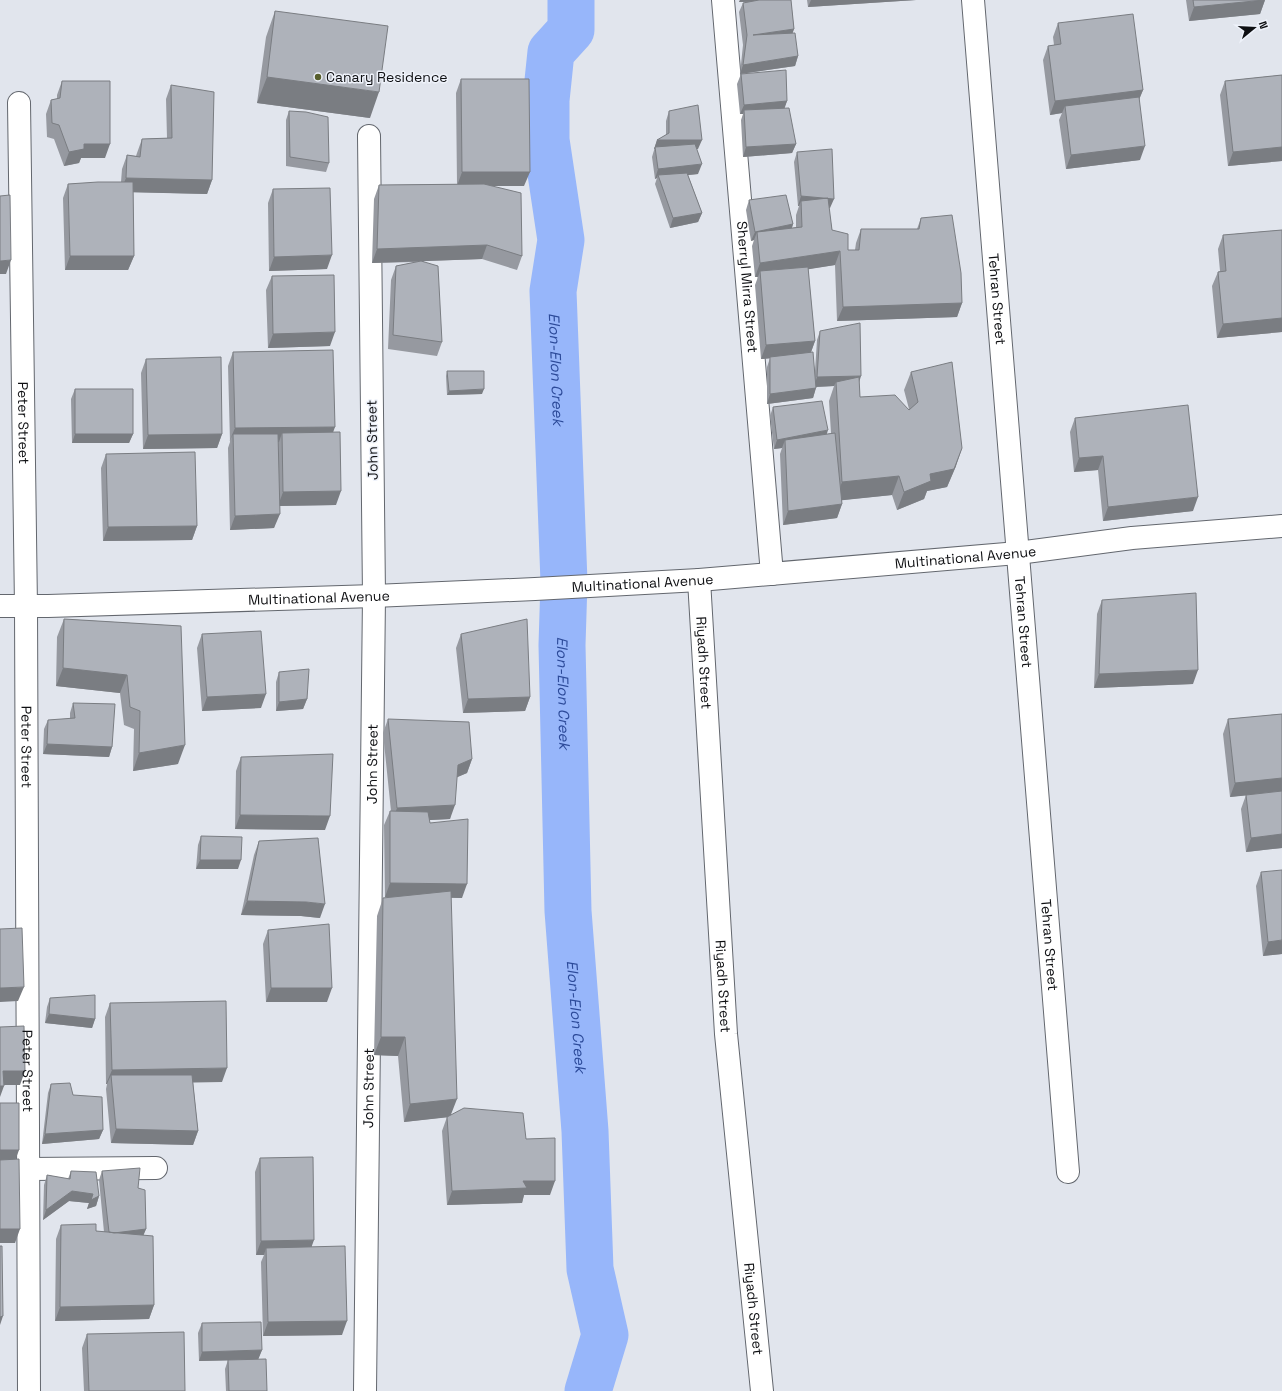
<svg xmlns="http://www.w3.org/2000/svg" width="1282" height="1391" font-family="'Space Grotesk',sans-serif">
<rect width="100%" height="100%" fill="#e1e5ed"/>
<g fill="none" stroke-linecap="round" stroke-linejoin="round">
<path stroke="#97b6fa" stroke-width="47" id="s1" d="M571 0V30L551 52 546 100V140L561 240 553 291 564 582 562 645 568 911 585 1131 590 1269 605 1335 588 1391"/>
<defs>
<g id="minor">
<path id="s2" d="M723 0 772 574"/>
<path id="s3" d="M973 0 1068 1172"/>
<path id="s4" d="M19 103 26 607 29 1391"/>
<path id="s5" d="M699 580 726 1034 762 1391"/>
<path id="s6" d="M0 606H48L374 596 535 589 699 580 1018 553 1132 538 1282 526"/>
<path d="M28 1169 156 1168"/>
<path id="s7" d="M365 1391 374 596 369 136"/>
</g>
</defs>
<use href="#minor" stroke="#63676e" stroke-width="24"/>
<use href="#minor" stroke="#fff" stroke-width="22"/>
</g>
<path fill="#9699a0" d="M740 0H791L794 29 792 33 798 56 795 66 740 74 743 45 739 12 743 3 747 2H739Z
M807 0H916L808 7Z
M1186 0H1265L1260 14 1189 21Z
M275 11 370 118 257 103 266 37Z
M1058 23 1143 90 1139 100 1140 160 1066 169 1059 120 1062 113 1050 115 1043 60 1048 46 1054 45 1053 37Z
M741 74 787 101 784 108 796 144 792 153 743 157 741 120 743 114H740L737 84Z
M1282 75V161L1228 166 1220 95 1225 81Z
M461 79 524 186H491L522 256 517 270 482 259 424 261 442 342 437 356 388 349 391 280 396 266 416 262 372 263 374 199 379 185 457 184 456 93Z
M62 81 105 158H81L79 163 64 166 54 139 47 137 46 114 51 100 57 99V95Z
M171 85 212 180 207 194 133 192 134 256 128 270H65L63 198 68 184 121 182 122 169 127 155 136 156 137 153 142 139 167 138 166 99Z
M289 111 329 163 326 172 286 166V120Z
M669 111 698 149H696L698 174 688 175 702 213 698 222 670 228 655 184 657 178 655 179 652 157 657 140 666 135V121Z
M797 152 830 208H829L832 230 848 250H855L856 243 861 229H917L921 218 962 303 957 317 837 321 835 265 808 269 815 341 811 352 815 371 817 340 820 331 859 382 860 397 909 409 904 390 911 372 956 466 947 487 927 491 924 499 897 510 892 495 842 500V504L837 518 783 525 780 454 782 448 774 449 770 416 773 407 827 434 831 433 829 401 834 386 816 387 813 398 767 404V367L770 358 761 359 755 285 758 277H755L752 246 754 240 751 241 746 210 749 200 793 224 792 228 796 227V215L799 206H798L794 162Z
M273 189 327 269 269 271 268 203Z
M1282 230V332L1217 338 1212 286 1218 272 1220 271 1218 249 1223 235Z
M272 276 330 346 268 348 266 290Z
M233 352 333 432 336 505 279 506 274 528 230 530 228 448 230 442 228 366Z
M146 359 222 434 217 448 143 449 141 373Z
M447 371 482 394 447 395 446 376Z
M75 389 133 434 129 443H72L71 399Z
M1075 418 1193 511 1103 521 1098 470 1074 472 1070 432Z
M106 454 197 526 192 540 103 541 101 468Z
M1102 600 1193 684 1094 688 1097 614Z
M64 619 181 626 178 764 133 771 134 729 124 725 120 693 56 686 57 637Z
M202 634 261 708 202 711 197 648Z
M461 634 530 697 525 711 463 713 456 648Z
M279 672 307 699 303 709 276 711V682Z
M73 703 112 747 109 757 43 754 44 729 48 720 70 719V713Z
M1282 714V848L1246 852 1241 809 1246 795 1230 797 1223 734 1228 719Z
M388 719 472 759 467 773 457 777 450 819 429 820 430 823 462 898 451 897V1115L526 1139 550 1195H524L522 1203 447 1205 442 1131 447 1117 404 1122 398 1056 374 1055 377 916 383 898 391 897H385L384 825 390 811H391L383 733Z
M241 757 325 830 235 829 236 771Z
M201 836 238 869H196L198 845Z
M259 841 320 918 301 916 241 915 254 855Z
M1261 872 1282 954 1263 956 1256 886Z
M268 930 327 1002H266L263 944Z
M50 998 95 1019 92 1028 45 1023 47 1007Z
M110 1003 222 1082H193L198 1131 193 1145 111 1143 106 1089 107 1084H106L105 1017Z
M51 1084 73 1095 103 1130 99 1139 42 1144 48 1093Z
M260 1158 312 1247 342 1335 263 1336 261 1262 264 1255H256L255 1172Z
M71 1171 99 1196 96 1206 87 1209 89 1203 69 1201 43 1220 44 1185 47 1175 68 1179Z
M102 1171 138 1188 146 1229 143 1235 154 1305 149 1319 55 1321 56 1239 61 1225 96 1231 104 1232 99 1180Z
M202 1323 262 1350 258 1359 267 1391H226L225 1369 228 1360 199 1361 198 1333Z
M87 1334 185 1391H84L82 1348Z"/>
<path fill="#7a7d82" d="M740 0H775L772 1 739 2Z
M811 0H916L808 7Z
M1265 0 1260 14 1189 21 1194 7Z
M794 29 791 38 753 35Z
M798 56 795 66 740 74 743 65Z
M267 77 379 92 370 118 257 103Z
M1143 90 1137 104 1065 106 1062 113 1050 115 1055 101Z
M787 101 784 110H744L743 114H740L744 105Z
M657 140H702L698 149H656L655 147V149H654Z
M84 144H110L105 158H81L79 163 64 166 69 152Z
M796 144 792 153 743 157 746 147Z
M1145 146 1140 160 1066 169 1071 155Z
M1282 147V161L1228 166 1233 152Z
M702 164 698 174 660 178 658 175 657 178 655 179 658 169Z
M462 172H530L524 186H457Z
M126 178 212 180 207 194 120 192Z
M801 196 834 199 830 208 801 206V201L799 206H798Z
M702 213 698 222 670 228 673 218Z
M793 224 790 233 757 232 754 240 751 241 755 232Z
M487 245 482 259 372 263 377 249Z
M840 251 835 265 760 277V271L758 277H755L760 263Z
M332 255 327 269 269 271 274 257Z
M70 256H134L128 270H65Z
M11 260 6 274H0V261Z
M962 303 957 317 837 321 843 307Z
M1282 318V332L1217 338 1223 324Z
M335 332 330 346 268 348 273 334Z
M815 341 810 355 761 359 766 345Z
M861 376 858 386 836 382 834 386 814 387 817 377Z
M816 388 813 398 767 404 770 394Z
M484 389 482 394 447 395 449 391Z
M335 427 330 441 282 433 279 442H233V434L229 442 235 428Z
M828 430 825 440H785L782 448 774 449 777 440Z
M75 434H133L129 443H72Z
M222 434 217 448 143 449 148 435Z
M962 448 956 466 947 487 927 491 924 499 897 510 904 492 930 474Z
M1103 456 1098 470 1074 472 1079 458Z
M899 476 892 495 835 501 842 482Z
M341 491 336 505 278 506 283 492Z
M1198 497 1193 511 1103 521 1108 507Z
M842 504 837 518 783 525 788 511Z
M280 514 274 528 230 530 235 516Z
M197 526 192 540 103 541 108 527Z
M63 668 127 675 120 693 56 686Z
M1198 670 1193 684 1094 688 1099 674Z
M266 694 261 708 202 711 207 697Z
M530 697 525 711 463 713 468 699Z
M307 699 303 709 276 711 279 702Z
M47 744 112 747 109 757 43 754Z
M185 745 178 764 133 771 139 753Z
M472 759 467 773 453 779 458 765Z
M1282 778V792L1230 797 1235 783Z
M455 805 450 819 392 822 397 808Z
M240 815 330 816 325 830 235 829Z
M1282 834V848L1246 852 1251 838Z
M200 860H241L238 869H196Z
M390 883 467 884 462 898 385 897Z
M247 901 306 902 325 904 320 918 301 916 241 915Z
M1282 940V954L1263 956 1268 942Z
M24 987 18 1001 0 1002V988Z
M271 988H332L327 1002H266Z
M49 1014 95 1019 92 1028 45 1023Z
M381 1037H405L398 1056 374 1055Z
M227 1068 222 1082 112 1084 111 1075 107 1084H106L112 1070Z
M3 1071H25L20 1085H0Z
M0 1086H4L0 1097Z
M457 1099 450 1117 404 1122 410 1104Z
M116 1129 198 1131 193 1145 111 1143Z
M103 1130 99 1139 42 1144 45 1134Z
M0 1150H19L14 1164H0Z
M523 1181H555L550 1195H524L522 1203 447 1205 452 1191Z
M72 1191 93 1194 99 1196 96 1206 87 1209 89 1203 69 1201 43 1220 46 1210Z
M0 1229H20L15 1243H0Z
M146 1229 142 1239 109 1233Z
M314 1240 309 1254 266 1248 264 1255H256L261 1241Z
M154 1305 149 1319 55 1321 60 1307Z
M3 1316 0 1325V1317Z
M347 1321 342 1335 263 1336 268 1322Z
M262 1350 258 1360 199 1361 202 1352Z"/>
<path fill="#aeb2ba" stroke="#7a7d82" d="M759 0H791L794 29 753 35 795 33 798 56 743 65 747 35 743 3Z
M1193 0H1264L1194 7Z
M275 11 388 26 379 92 267 77Z
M1133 14 1143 90 1055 101 1048 46 1061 44 1058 23Z
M786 70 787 101 744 105 741 74Z
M1282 75V147L1233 152 1225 81Z
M461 79H529L530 172H462Z
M62 81H110V144H84V149L69 152 59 125 52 123 51 100 60 98Z
M171 85 214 92 212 180 126 178 127 155 140 157 142 139 172 138Z
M1139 97 1145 146 1071 155 1065 106Z
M698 105 702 140H657L669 133V111Z
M789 108 796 144 746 147 744 110Z
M289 111 306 112 328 117 329 163 290 157Z
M695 144 702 164 658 169 655 147Z
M832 149 834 199 801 196 797 152Z
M687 173 702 213 673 218 658 175Z
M98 182H133L134 256H70L68 184Z
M484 184 521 193 522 256 487 245 377 249 379 185Z
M330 188 332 255 274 257 273 189Z
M10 195 11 260 0 261V196Z
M786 195 793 224 755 232 749 200Z
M828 198 832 230 848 234V250H859L861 229H919L921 218 952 215 961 273 962 303 843 307 840 251 760 263 757 232 802 227 801 201Z
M1282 230V318L1223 324 1218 272 1226 271 1223 235Z
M421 261 438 266 442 342 393 335 396 266Z
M808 267 815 341 766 345 760 271Z
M334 275 335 332 273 334 272 276Z
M860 323 861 376 817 377 820 331Z
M333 350 335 427 235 428 233 352Z
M813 352 816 388 770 394V357Z
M221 357 222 434 148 435 146 359Z
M952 362 962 448 954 469 930 474 931 481 904 492 899 476 842 482 836 382 859 377 860 397 895 395 909 410 918 402 911 372Z
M447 371H484V389L449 391Z
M75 389H133V434H75Z
M822 401 828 430 777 440 773 407Z
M1188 405 1198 497 1108 507 1103 456 1079 458 1075 418Z
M340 432 341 491 283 492 282 433Z
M835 433 842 504 788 511 785 440Z
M233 434H278L280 514 235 516Z
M195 452 197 526 108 527 106 454Z
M1196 593 1198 670 1099 674 1102 600Z
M64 619 181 626 185 745 139 753 140 711 130 707 127 675 63 668Z
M527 619 530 697 468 699 461 634Z
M261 631 266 694 207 697 202 634Z
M309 669 307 699 279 702V672Z
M73 703 115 704 112 747 47 744 48 720 75 718Z
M1282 714V778L1235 783 1228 719Z
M388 719 469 722 472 759 458 765 455 805 397 808Z
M333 754 330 816 240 815 241 757Z
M1282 791V834L1251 838 1246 795Z
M390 811 428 812 430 823 468 819 467 884 390 883Z
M201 836 242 837 241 860H200Z
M318 838 325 904 306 902 247 901 259 841Z
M1282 870V940L1268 942 1261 872Z
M451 891 457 1099 410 1104 405 1037H381L383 898Z
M329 924 332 988H271L268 930Z
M22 928 24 987 0 988V929Z
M95 995V1019L49 1014 50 998Z
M226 1001 227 1068 112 1070 110 1003Z
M24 1026 25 1071H3L4 1086H0V1027Z
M111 1075H192L198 1131 116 1129Z
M70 1083 73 1095 102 1097 103 1130 45 1134 51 1084Z
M0 1103H19V1150H0Z
M464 1108 523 1113 526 1139 555 1138V1181H523L527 1188 452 1191 447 1117Z
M313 1157 314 1240 261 1241 260 1158Z
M19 1159 20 1229H0V1160Z
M140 1168 138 1188 145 1190 146 1229 114 1233 109 1232 102 1171Z
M71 1171 96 1172 99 1196 91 1200 93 1194 72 1191 46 1210 47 1175 70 1179Z
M96 1224V1231L153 1236 154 1305 60 1307 61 1225Z
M0 1246H2L3 1316 0 1317Z
M345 1246 347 1321 268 1322 266 1248Z
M261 1322 262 1350 202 1352V1323Z
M184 1332 185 1391H89L87 1334Z
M266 1359 267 1391H229L228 1360Z"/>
<circle fill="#585f2d" stroke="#eef2fa" stroke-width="1.5" cx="318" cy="77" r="4"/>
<g text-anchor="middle" stroke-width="3" stroke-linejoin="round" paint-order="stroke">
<g font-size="14" fill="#0e0f12" stroke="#eef2fa" text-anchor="start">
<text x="326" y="82">Canary Residence</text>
</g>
<g font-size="14" fill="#0e0f12" stroke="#eef2fa">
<text dy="5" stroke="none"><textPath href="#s2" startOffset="288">Sherryl Mirra Street</textPath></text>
<text dy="5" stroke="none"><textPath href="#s3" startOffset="300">Tehran Street</textPath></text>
<text dy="5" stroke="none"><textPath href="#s4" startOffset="320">Peter Street</textPath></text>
<text transform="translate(372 440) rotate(-91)" y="5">John Street</text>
<text dy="5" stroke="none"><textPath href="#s6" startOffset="967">Multinational Avenue</textPath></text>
<text dy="5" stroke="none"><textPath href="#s6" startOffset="643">Multinational Avenue</textPath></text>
<text dy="5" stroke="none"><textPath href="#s6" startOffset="319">Multinational Avenue</textPath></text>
<text dy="5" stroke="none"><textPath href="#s3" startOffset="624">Tehran Street</textPath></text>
<text dy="5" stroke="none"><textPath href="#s5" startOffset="83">Riyadh Street</textPath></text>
<text dy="5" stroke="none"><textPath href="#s4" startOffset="644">Peter Street</textPath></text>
<text dy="5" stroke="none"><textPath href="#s7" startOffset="627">John Street</textPath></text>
<text dy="5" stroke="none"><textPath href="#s3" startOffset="948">Tehran Street</textPath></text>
<text dy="5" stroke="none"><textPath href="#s5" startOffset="407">Riyadh Street</textPath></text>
<text dy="5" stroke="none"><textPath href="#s4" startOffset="968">Peter Street</textPath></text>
<text dy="5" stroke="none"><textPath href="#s7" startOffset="303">John Street</textPath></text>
<text dy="5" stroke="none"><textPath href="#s5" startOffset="731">Riyadh Street</textPath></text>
</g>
<g font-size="15" font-style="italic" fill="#2c4a99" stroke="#eef2fa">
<text dy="5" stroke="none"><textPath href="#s1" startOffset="379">Elon-Elon Creek</textPath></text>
<text dy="5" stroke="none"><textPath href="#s1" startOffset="703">Elon-Elon Creek</textPath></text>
<text dy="5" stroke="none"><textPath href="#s1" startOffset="1027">Elon-Elon Creek</textPath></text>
</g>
</g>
<g transform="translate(1254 28) rotate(72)" stroke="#eef2fa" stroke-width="3" paint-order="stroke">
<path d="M0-3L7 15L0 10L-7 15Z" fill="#0e0f12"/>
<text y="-6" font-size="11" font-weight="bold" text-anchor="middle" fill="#0e0f12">N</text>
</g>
</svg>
